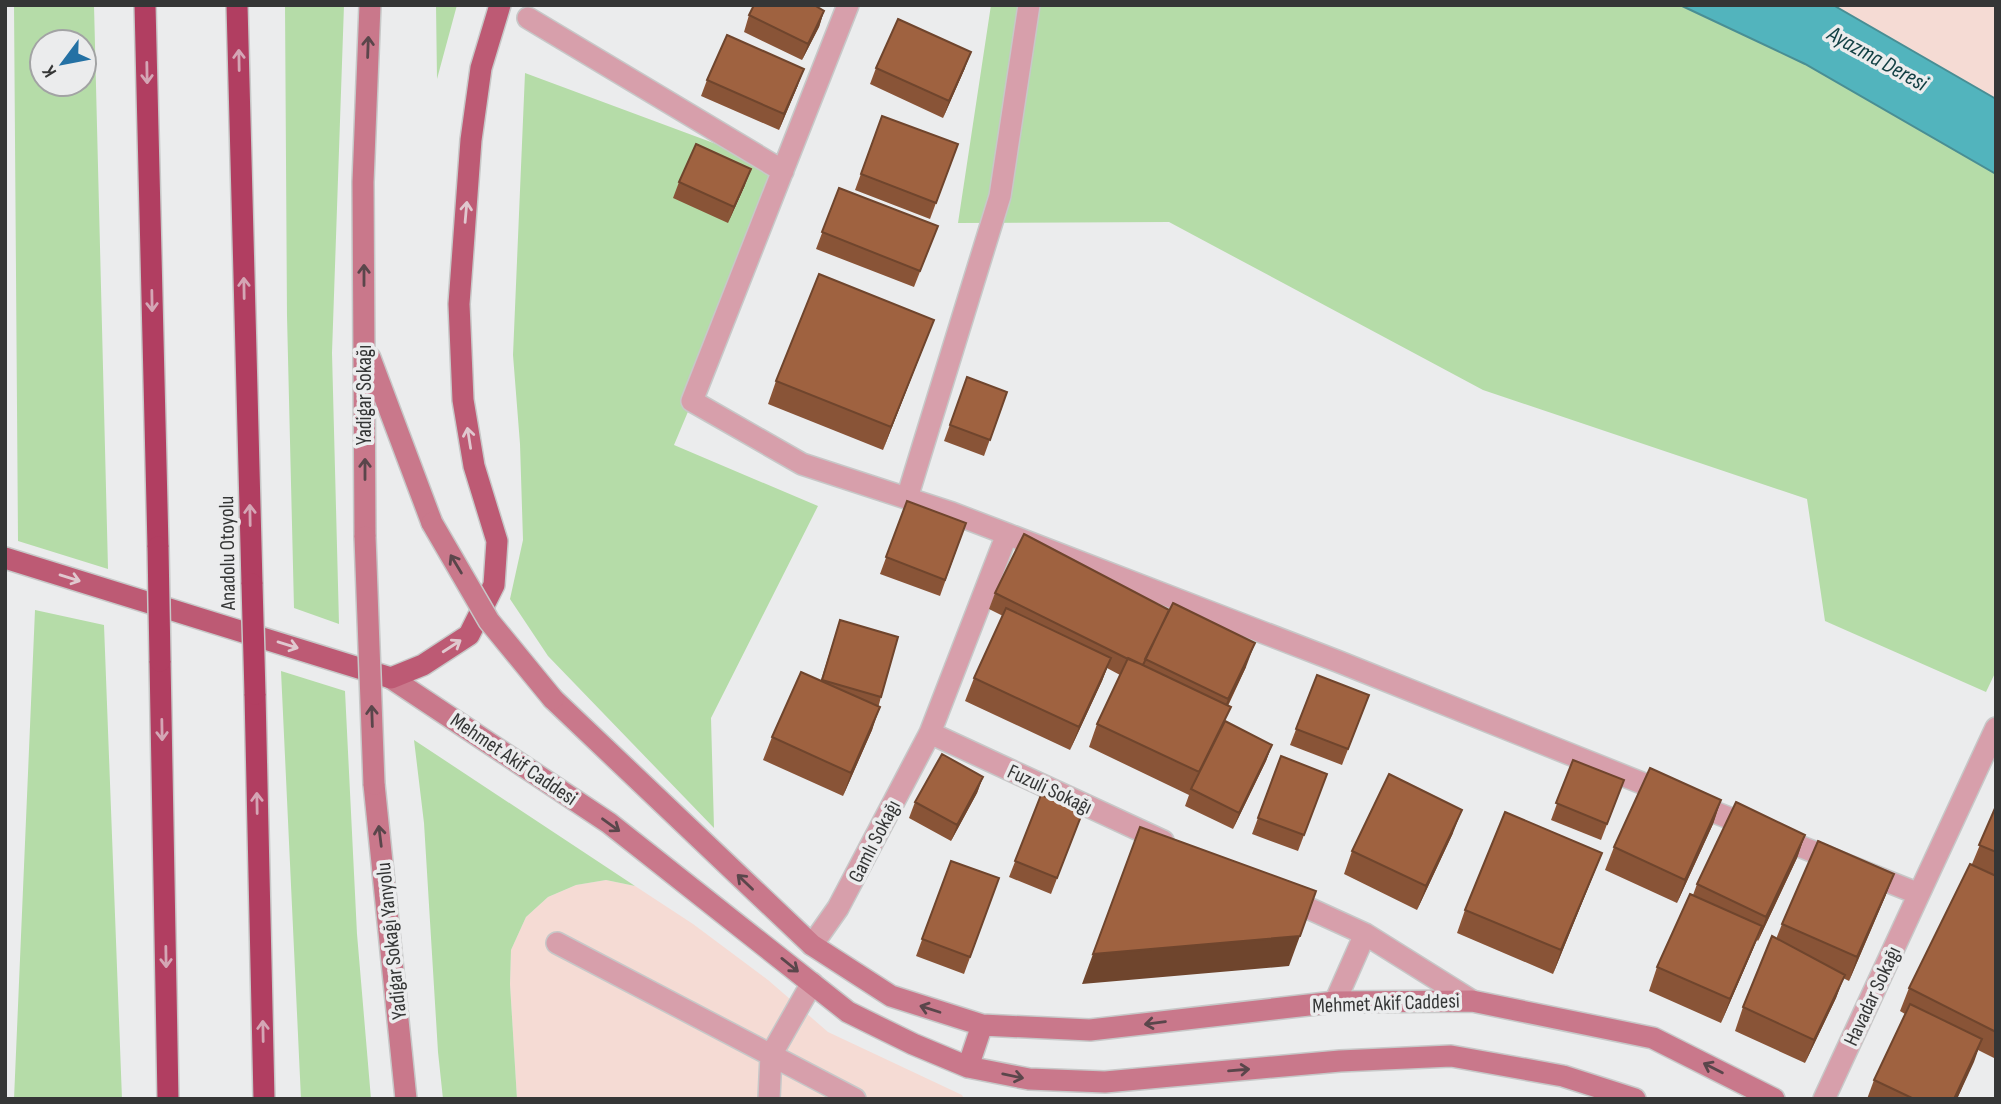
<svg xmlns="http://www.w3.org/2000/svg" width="2001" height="1104" font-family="'Sofia Sans Condensed',sans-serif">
<rect width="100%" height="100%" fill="#ebeced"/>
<path fill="#f5dbd4" d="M1833 5H1996V99Z
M606 880 635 886 693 924 768 980 828 1032 962 1095 964 1099H517L510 984 511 950 526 917 548 897 576 885Z"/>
<path fill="#b5dca8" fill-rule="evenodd" d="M14 5H94L108 569 18 541ZM84 42V84H42V42Z
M285 5H344L332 353 339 624 294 608 287 316Z
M436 5H457L437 79Z
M991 5H1680L1805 64 1996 174V671L1986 692 1825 621 1807 499 1483 390 1169 222 958 223Z
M525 73 789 171 674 445 818 506 711 718 714 828 548 656 510 599 523 540 520 444 513 355Z
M35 610 104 625 122 1099H14Z
M281 671 345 691 357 934 371 1099H301Z
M414 740 635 886 606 880 576 885 548 897 526 917 511 950 510 984 517 1099H443L438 1052 424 823Z"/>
<path fill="#52b4bd" stroke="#498e94" stroke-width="2" d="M1680 5H1833L1996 99V174L1805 64Z"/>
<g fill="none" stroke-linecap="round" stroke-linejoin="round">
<defs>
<path id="lane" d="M557 943 855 1099
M769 1099 771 1055 812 983"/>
<path id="street" d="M848 5 692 401 802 464 952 513 1007 534 1337 661 1919 894 1996 728
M528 18 783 171
M907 498 1000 196 1029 5
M1007 534 930 733 1163 841
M1284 897 1365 934 1472 1001
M812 945 838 908 930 733
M1335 1002 1365 934
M1824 1099 1919 894"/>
<path id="secondary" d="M370 358 432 523
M365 537 363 182 370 5
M391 678 609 823 848 1012 913 1044 968 1067 1029 1079 1105 1082 1340 1061 1451 1056 1563 1076 1635 1099
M553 699 812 945 891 996 982 1025 1090 1030 1335 1002 1472 1001 1653 1038 1774 1099
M374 784 406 1099
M968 1067 982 1025"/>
<path id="primary" d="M5 558 391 678 423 665 469 635 494 585 497 541 474 466 463 400 459 304 471 140 481 68 500 5"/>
<path id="highway" d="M145 5 158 547
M237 5 252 584
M160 661 168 1099
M255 694 264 1099"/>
</defs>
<use href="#lane" stroke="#c7c8c8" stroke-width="24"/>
<use href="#street" stroke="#c7c8c8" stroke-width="24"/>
<use href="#secondary" stroke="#c7c8c8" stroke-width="24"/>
<use href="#primary" stroke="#c7c8c8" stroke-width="24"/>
<use href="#highway" stroke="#c7c8c8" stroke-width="24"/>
<use href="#lane" stroke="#d79fab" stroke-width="21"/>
<use href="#street" stroke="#d79fab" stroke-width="21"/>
<use href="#secondary" stroke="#c9788b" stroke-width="21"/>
<use href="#primary" stroke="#bd5a74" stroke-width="21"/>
<use href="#highway" stroke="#b13e61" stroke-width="21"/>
<defs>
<path id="secondary-bridge" d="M432 523 489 621 553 699
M365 537 374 784"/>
<path id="highway-bridge" d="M158 547 160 661
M252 584 255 694"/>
</defs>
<use href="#secondary-bridge" stroke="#c7c8c8" stroke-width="24" stroke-linecap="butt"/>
<use href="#highway-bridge" stroke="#c7c8c8" stroke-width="24" stroke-linecap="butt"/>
<use href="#secondary-bridge" stroke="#c9788b" stroke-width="21"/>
<use href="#highway-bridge" stroke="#b13e61" stroke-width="21"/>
</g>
<path fill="#895437" d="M824 11 819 27 802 60 744 32 749 15Z
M876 68H965L943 118 870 84Z
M707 80 798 85 779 130 701 96Z
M882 116 958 144 930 219 855 190Z
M679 182 745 185 728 223 673 198Z
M839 188 938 226 914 287 816 249Z
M934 320 883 450 768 404 776 381Z
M967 377 1007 392 984 456 944 441Z
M907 501 966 523 940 596 880 574Z
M995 593 1246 667 1228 706 1225 721 1272 745 1266 761 1233 829 1185 806 1189 795 1089 747 1097 724 1120 675 1107 668 1102 681 1070 750 965 701 974 678 1003 616 989 609Z
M840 620 881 697 872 730 843 796 763 760 772 737 821 680Z
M1317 675 1369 695 1342 765 1290 745Z
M1281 756 1327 774 1298 851 1252 834Z
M1573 760 1624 780 1601 840 1551 820Z
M983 777 977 793 951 841 909 818 915 802Z
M1041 795 1083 811 1051 894 1009 877Z
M1721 800 1713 824 1677 903 1605 870 1614 847Z
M1996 806V1059L1978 1050 1957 1099H1867L1874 1080 1905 1014 1900 1011 1909 988 1972 864Z
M1453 833 1417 910 1344 874 1352 851Z
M1805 835 1797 858 1758 941 1757 940 1721 1023 1649 991 1657 967 1693 895 1697 884Z
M1602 853 1553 974 1457 933 1465 910Z
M951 861 999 878 964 974 916 956Z
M1894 874 1885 897 1849 981 1843 978 1836 998 1805 1063 1735 1031 1743 1007 1776 939 1782 924Z"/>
<path fill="#6f452d" d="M824 11 819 27 802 60 808 44Z
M971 52 965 68 943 118 949 101Z
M804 69 798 85 779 130 784 114Z
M751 169 745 185 728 223 734 207Z
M934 320 925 343 883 450 891 427Z
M1255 643 1246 667 1219 723 1228 699Z
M1111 658 1102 681 1070 750 1079 727Z
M880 707 872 730 843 796 851 773Z
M1272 745 1266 761 1233 829 1239 813Z
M983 777 977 793 951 841 957 825Z
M1721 800 1713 824 1677 903 1685 880Z
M1462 810 1453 833 1417 910 1426 886Z
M1805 835 1797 858 1758 941 1766 917Z
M1602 853 1593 876 1553 974 1561 950Z
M1894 874 1885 897 1849 981 1857 957Z
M1762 926 1753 949 1721 1023 1730 999Z
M1300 936 1289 966 1082 984 1093 954Z
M1845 975 1836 998 1805 1063 1814 1040Z
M1982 1039 1974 1062 1957 1099H1954Z"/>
<path fill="#9f6240" stroke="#6f452d" stroke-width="2" d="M754 5H814L824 11 808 44 749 15Z
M898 19 971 52 949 101 876 68Z
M727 35 804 69 784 114 707 80Z
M882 116 958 144 936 203 861 174Z
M696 144 751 169 734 207 679 182Z
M839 188 938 226 920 271 822 232Z
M819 274 934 320 891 427 776 381Z
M967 377 1007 392 990 440 950 425Z
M907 501 966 523 945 580 886 557Z
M1024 534 1169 610 1143 665 1128 659 995 593Z
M1173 603 1255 643 1228 699 1145 659Z
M1006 608 1111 658 1079 727 974 678Z
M840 620 898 637 881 697 822 680Z
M1128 658 1231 707 1199 772 1097 724Z
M801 672 880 707 851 773 772 737Z
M1317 675 1369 695 1348 749 1296 729Z
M1225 721 1272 745 1239 813 1191 789Z
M942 754 983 777 957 825 915 802Z
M1281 756 1327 774 1304 835 1258 818Z
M1573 760 1624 780 1607 824 1556 803Z
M1650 768 1721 800 1685 880 1614 847Z
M1389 774 1462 810 1426 886 1352 851Z
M1041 795 1083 811 1057 878 1015 861Z
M1736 802 1805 835 1766 917 1697 884Z
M1996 806V852L1979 845Z
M1505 812 1602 853 1561 950 1465 910Z
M1140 827 1316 891 1300 936 1093 954Z
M1818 841 1894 874 1857 957 1782 924Z
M951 861 999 878 970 957 922 939Z
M1970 864 1996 876V1032L1909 988Z
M1690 894 1762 926 1730 999 1657 967Z
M1772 936 1845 975 1814 1040 1743 1007Z
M1910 1004 1982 1039 1954 1099H1914L1874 1080Z"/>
<defs><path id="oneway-shaft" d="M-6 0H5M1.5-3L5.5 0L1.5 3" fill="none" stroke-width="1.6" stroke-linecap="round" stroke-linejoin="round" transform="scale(1.75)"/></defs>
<g stroke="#5a464b">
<use href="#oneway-shaft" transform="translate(368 47) rotate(-88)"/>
<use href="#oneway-shaft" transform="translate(364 275) rotate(-90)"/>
<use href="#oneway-shaft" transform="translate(365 469) rotate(-90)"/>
<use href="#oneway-shaft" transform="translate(456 564) rotate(-121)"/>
<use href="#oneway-shaft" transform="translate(372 716) rotate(-92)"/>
<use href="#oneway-shaft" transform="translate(611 825) rotate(36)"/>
<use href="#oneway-shaft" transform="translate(380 836) rotate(-97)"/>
<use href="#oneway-shaft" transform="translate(745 882) rotate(-136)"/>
<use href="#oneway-shaft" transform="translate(790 965) rotate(39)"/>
<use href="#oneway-shaft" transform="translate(930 1009) rotate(-162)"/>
<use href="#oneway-shaft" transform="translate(1155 1023) rotate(173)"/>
<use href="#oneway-shaft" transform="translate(1713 1068) rotate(-153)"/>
<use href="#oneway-shaft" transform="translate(1239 1070) rotate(-5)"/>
<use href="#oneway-shaft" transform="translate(1013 1076) rotate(12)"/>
</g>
<g stroke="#d4a6b5">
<use href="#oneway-shaft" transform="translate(239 60) rotate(-91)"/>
<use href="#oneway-shaft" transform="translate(147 73) rotate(89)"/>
<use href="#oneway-shaft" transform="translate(244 288) rotate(-91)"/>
<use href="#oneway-shaft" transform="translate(152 301) rotate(89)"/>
<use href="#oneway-shaft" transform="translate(250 515) rotate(-91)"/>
<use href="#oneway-shaft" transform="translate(162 730) rotate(89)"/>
<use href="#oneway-shaft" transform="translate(257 803) rotate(-91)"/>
<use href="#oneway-shaft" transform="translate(166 957) rotate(89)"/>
<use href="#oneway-shaft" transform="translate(263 1031) rotate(-91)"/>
</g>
<g stroke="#e0c8cf">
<use href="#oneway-shaft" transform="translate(466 212) rotate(-85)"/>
<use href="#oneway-shaft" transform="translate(469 438) rotate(-99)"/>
<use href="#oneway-shaft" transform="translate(70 578) rotate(17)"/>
<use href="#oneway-shaft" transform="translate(288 645) rotate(17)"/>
<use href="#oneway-shaft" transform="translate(452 646) rotate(-33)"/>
</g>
<g text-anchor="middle" stroke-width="7" stroke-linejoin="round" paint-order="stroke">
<g font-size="21" fill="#353636" stroke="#ebeced">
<text transform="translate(364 395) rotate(-90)" y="7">Yadigar Sokağı</text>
<text transform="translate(227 553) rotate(-91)" y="7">Anadolu Otoyolu</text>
<text transform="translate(514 759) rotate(34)" y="7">Mehmet Akif Caddesi</text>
<text transform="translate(1050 789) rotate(25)" y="7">Fuzuli Sokağı</text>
<text transform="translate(874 841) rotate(-63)" y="7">Gamlı Sokağı</text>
<text transform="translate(391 941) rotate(-96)" y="7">Yadigar Sokağı Yanyolu</text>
<text transform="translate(1872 996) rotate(-65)" y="7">Havadar Sokağı</text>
<text transform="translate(1386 1003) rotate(-2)" y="7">Mehmet Akif Caddesi</text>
</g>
<g font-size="23" font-style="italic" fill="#113f43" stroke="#ebeced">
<text transform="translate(1878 58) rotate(29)" y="8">Ayazma Deresi</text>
</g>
</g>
<rect width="2001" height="1104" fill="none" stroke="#353636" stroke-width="14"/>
<g transform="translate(63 63) rotate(238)"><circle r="33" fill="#ebeced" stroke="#a2a3a4" stroke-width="2"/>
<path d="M0-5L12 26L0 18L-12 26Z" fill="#2471a4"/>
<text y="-10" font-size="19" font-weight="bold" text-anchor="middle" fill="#353636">K</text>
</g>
</svg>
